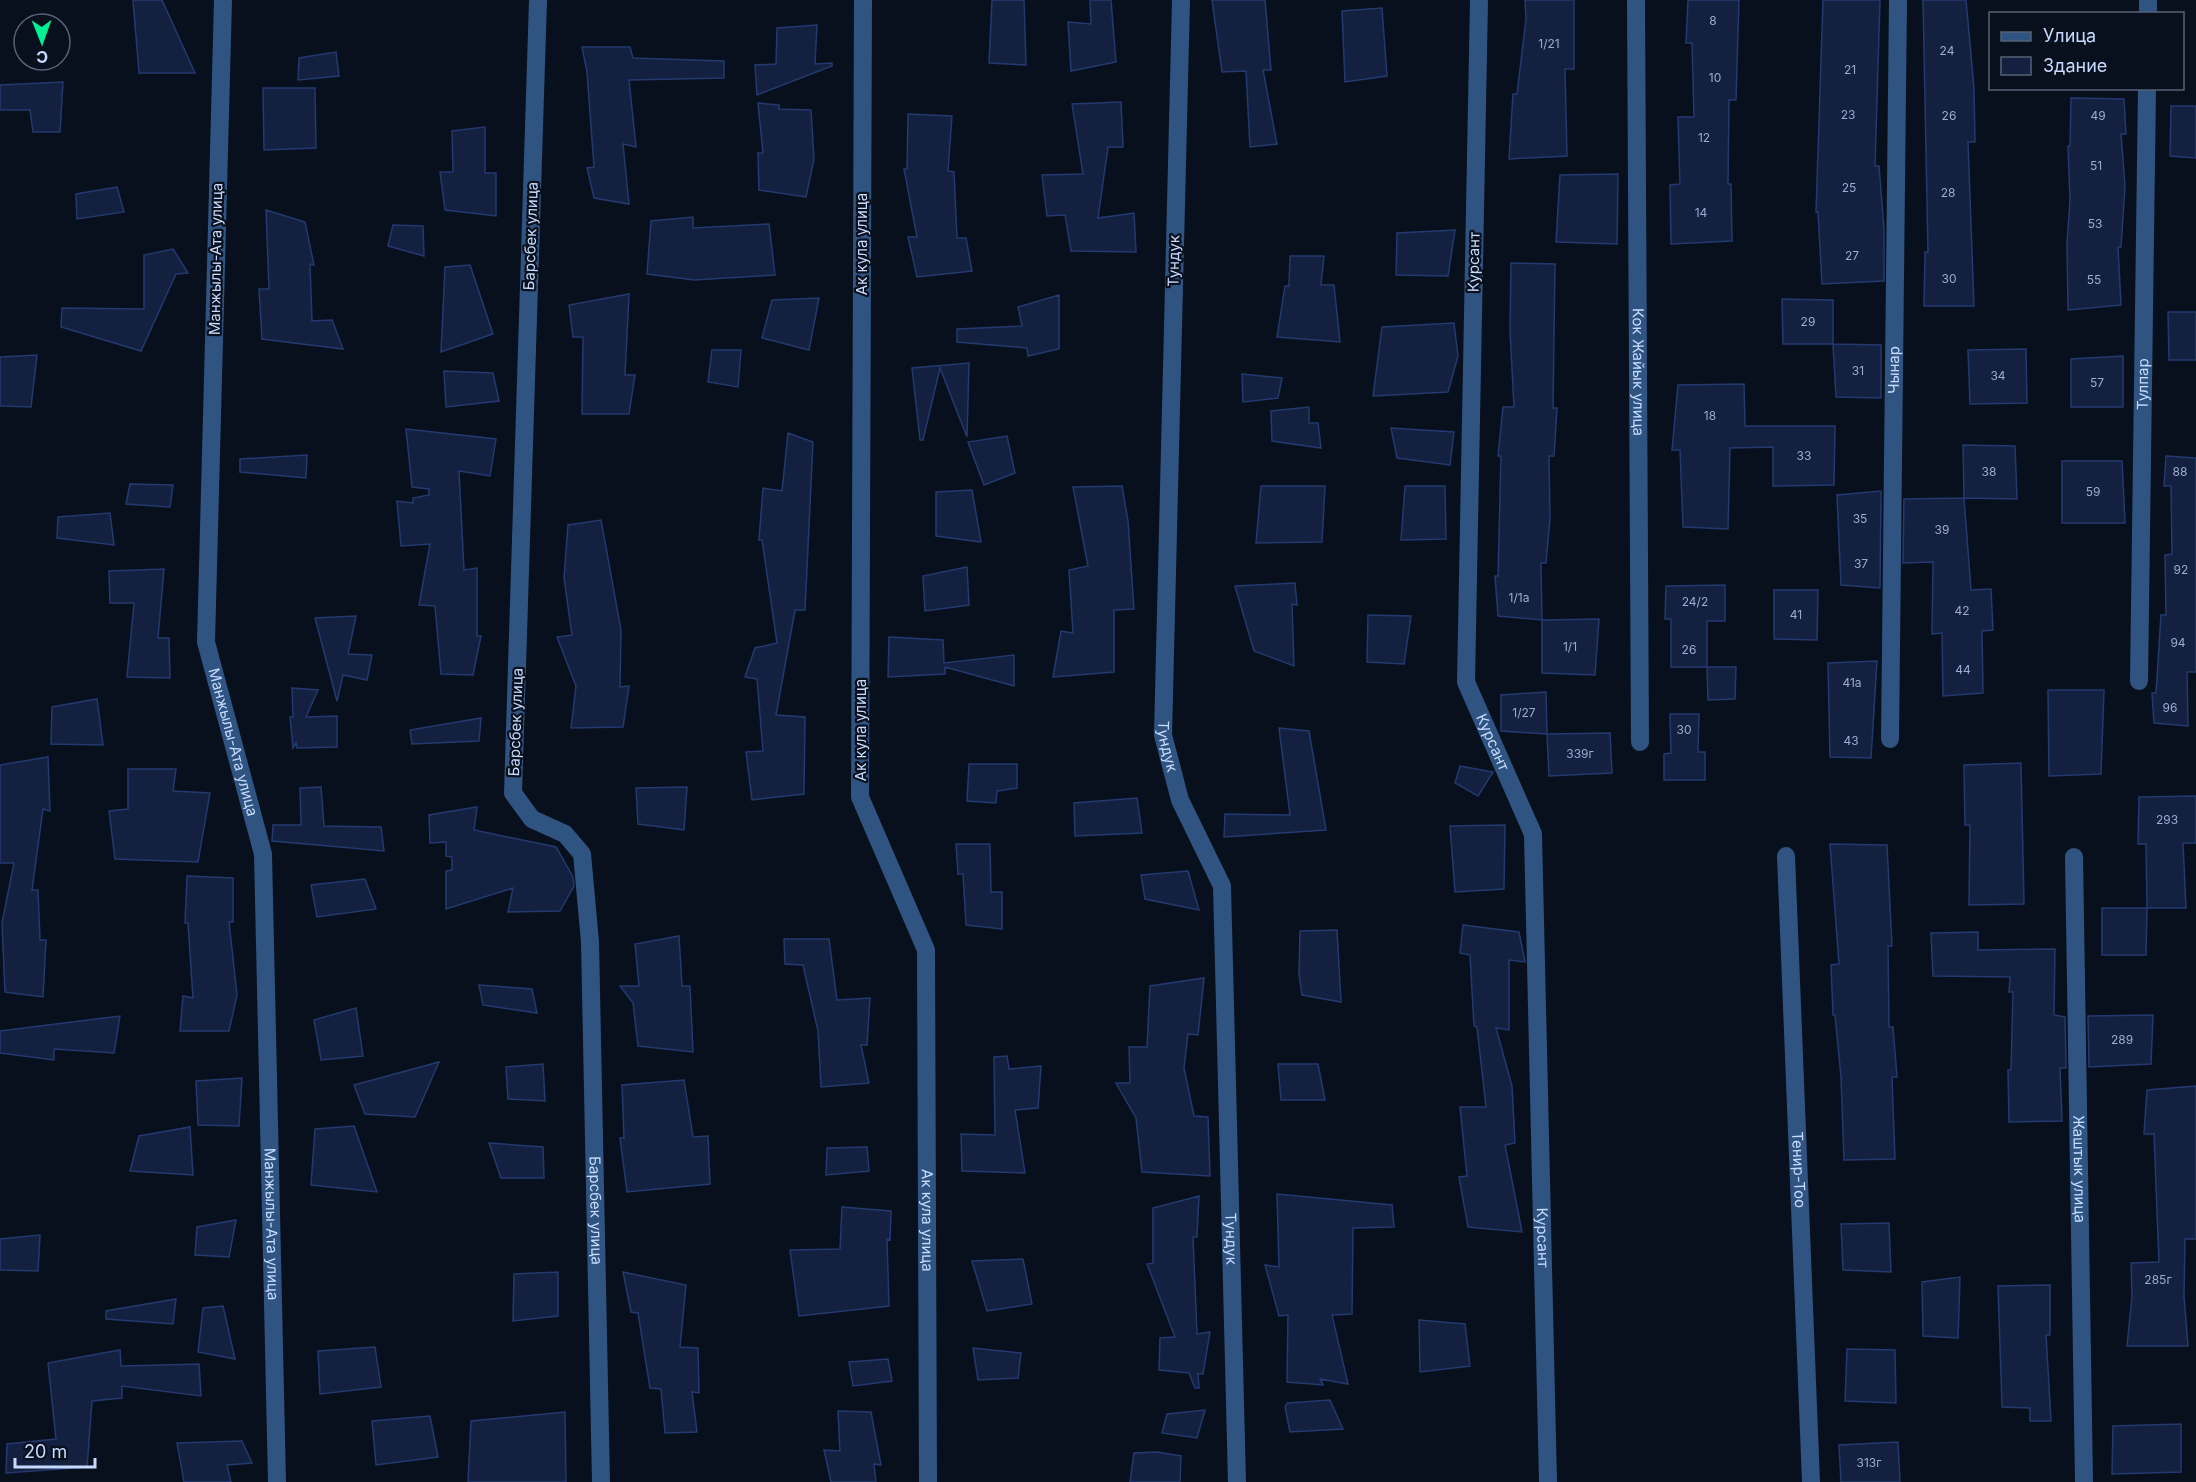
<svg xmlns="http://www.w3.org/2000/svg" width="2196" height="1482" font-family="Inter,sans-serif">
<rect width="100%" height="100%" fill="#09101d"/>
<path fill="#142040" stroke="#23396f" stroke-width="1.5" d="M133 0H162L195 73H139Z
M992 0H1024L1026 65 989 63Z
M1090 0H1111L1116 62 1071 71 1068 22 1091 24Z
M1212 0H1265L1271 70H1263L1277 144 1250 147 1246 71 1222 72Z
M1525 0H1574V69H1565L1567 156 1509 159 1513 94H1517L1526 19Z
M1688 0H1739L1736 100H1729L1728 184H1731L1732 241 1671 244 1670 185 1680 184 1678 117H1694L1692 43H1686Z
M1823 0H1880L1875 166H1879L1884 229V281L1822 284 1818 212H1816Z
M1923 0H1966L1974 88 1975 142H1968L1974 306H1924L1925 252H1928Z
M1382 8 1387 76 1345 82 1342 11Z
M817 25 815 64 832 63V66L757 95 755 65 776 64 777 28Z
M582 47H630L633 58 724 61V78L629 80 636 147 623 144 629 204 594 198 587 168 594 167 587 72Z
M336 52 339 76 298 80 299 58Z
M63 82 60 132H33L30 110H0V85Z
M263 88H315L316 148 264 150Z
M2071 98 2124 99 2126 134H2121L2125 186 2121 247H2118L2121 305 2068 310 2067 244 2070 200 2068 146H2070Z
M1121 102 1123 147H1108L1098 218 1134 213 1136 252 1071 251 1065 215 1047 216 1042 175 1083 174 1072 104Z
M758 103 779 105V109L811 110 814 159 806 197 759 190 758 153H763Z
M2171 106H2196V158L2170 156Z
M908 114 952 116 948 171 954 172 957 238H966L972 271 917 277 908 237H917L904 169H907Z
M485 127V173H496V216L445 210 440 172H453L452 131Z
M1618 174 1617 244 1556 242 1560 175Z
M117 187 124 212 77 219 76 194Z
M266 210 305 222 314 265 310 264 312 321 332 320 343 349 262 339 259 289H269Z
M693 217V228L769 224 775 275 694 280 647 274 651 221Z
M393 225 423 226 424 256 388 246Z
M1455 230 1448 276 1396 275 1397 233Z
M173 249 188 273 176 274 141 351 61 327 62 308 144 309V255Z
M1290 256H1324L1321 285H1334L1340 342 1277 337 1285 286H1289Z
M1511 263 1555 264 1553 408H1557L1554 456H1549L1550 519 1546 563H1541L1542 620 1498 616 1495 576H1498L1501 456H1498L1503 407H1514L1510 330Z
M470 265 493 334 441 352 445 267Z
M629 294 625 375H635L629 414H582L583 337H573L569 305Z
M1059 295V349L1028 356 1027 348 957 342V329L1022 326 1018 307Z
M819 298 809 350 762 338 772 300Z
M1782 299 1833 300V344H1783Z
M2168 312H2196V360H2169Z
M1454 323 1458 356 1448 392 1373 396 1382 327Z
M1833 344 1881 345V398L1836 397Z
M2026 349 2027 403 1970 404 1968 350Z
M712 350H741L738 387 708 382Z
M37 355 31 407 0 406V357Z
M2123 356V407H2071V359Z
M969 363 967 437 940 368 923 440H920L912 368Z
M444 371 493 373 499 401 446 407Z
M1242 374 1282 378 1278 398 1243 402Z
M1744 384 1745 426H1835L1834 485 1773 486V447L1730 448 1728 529 1683 527 1680 450H1672L1678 385Z
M1309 407V423H1318L1321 448 1272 441 1271 411Z
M1391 428 1454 432 1450 465 1397 458Z
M406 429 496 439 490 476 459 471 464 570 477 568V636H481L473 675 441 674 435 606 419 605 430 544 401 546 397 501 413 503V498L429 495V489L412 487Z
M788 433 813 442 805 610H795L776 715 805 717 804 794 752 800 746 752 763 751 757 679 745 677 755 648 777 643 762 540H759L763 488 782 491Z
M1007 436 1015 473 984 485 968 442Z
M1963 445 2015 446 2017 499 1964 498Z
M307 455 306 478 240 472V459Z
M2166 456 2196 458V672H2187L2188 726 2154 723 2152 693H2156L2161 615H2166L2165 555 2172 554 2171 486H2164Z
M2062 461H2122L2125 523H2062Z
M130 484 173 485 170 507 126 504Z
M1122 486 1128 521 1134 609 1114 610V672L1053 677 1061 631 1073 633 1069 570 1088 566 1073 487Z
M1261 486H1325L1322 542 1256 543Z
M1405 486H1445L1446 539 1401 540Z
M972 490 981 542 936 536V492Z
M1881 491 1880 588 1841 585 1837 495Z
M1964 498 1971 590 1991 589 1993 630 1982 631 1983 693 1943 696 1942 633 1932 634 1933 562 1903 563 1904 499Z
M110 513 114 545 57 538 58 517Z
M601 520 621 630 620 687 629 686 623 727 571 728 576 686 557 637 572 635 564 578 568 525Z
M967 567 969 605 925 611 923 576Z
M164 569 158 638H169L170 678 127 677 134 603H110L109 571Z
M1295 583 1297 605 1292 604 1294 666 1254 651 1235 586Z
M1725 585V621H1707V667H1671V619H1665L1666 586Z
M1774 590H1818L1817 640 1774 639Z
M1368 615 1411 616 1404 664 1367 662Z
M356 616 348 654 372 655 367 680 343 675 337 701 315 618Z
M1599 619 1595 675 1542 673V620Z
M889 637 943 640 944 663 1014 655V686L945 667V674L888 677Z
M1877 661 1871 758 1830 757 1828 663Z
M1707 667H1736L1735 699 1708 700Z
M292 688 318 690 306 717 337 716V747L297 748 296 743 293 748 290 717H293Z
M2048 690H2104L2101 774 2049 776Z
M1546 692 1547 734 1501 731V695Z
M97 699 103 745 51 744 52 707Z
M1670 714H1699L1698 752H1705V780H1664V754L1671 753Z
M481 718 479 741 412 744 410 730Z
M1279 728 1309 731 1326 830 1224 837 1225 814 1290 815Z
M1610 733 1612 773 1549 776 1547 734Z
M48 757 50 811 43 809 32 890H38L40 940H46L43 997 5 992 2 923 14 863H0V765Z
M2021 763 2024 904 1969 905 1970 825H1965L1964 765Z
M969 764H1017V788L997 791 996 803 967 801Z
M1460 766 1493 772 1478 796 1455 783Z
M128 769H176L173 791 210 793 198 862 115 859 109 811 128 809Z
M321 787 324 826 381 827 384 851 272 841 273 825H301L300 788Z
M687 787 684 830 638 824 636 788Z
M2196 796V843H2183L2186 908H2147L2146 844H2138L2139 797Z
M1137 798 1142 833 1075 836 1074 803Z
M477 807 474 830 556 847 573 877 574 886 560 911 508 912 513 888 446 909V871L452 870V857L446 856V842L430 843 429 815Z
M1505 825 1504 889 1455 892 1450 826Z
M956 844H990L991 892H1002V929L966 925 963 874H958Z
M1830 844 1887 845 1892 946H1888L1889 1027H1893L1897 1077H1892L1895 1159 1844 1160 1841 1077 1835 1015H1833L1831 965 1839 964Z
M1188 871 1199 910 1145 899 1141 875Z
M187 876 233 878V922H229L237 995 229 1031H180L183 996 193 998 188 923H185Z
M365 879 376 909 317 917 311 885Z
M2102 908H2147L2146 955H2102Z
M1463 925 1519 932 1525 962 1509 960V1030L1496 1028 1512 1086 1515 1143 1505 1145 1522 1232 1468 1227 1459 1177 1467 1176 1460 1107H1486L1477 1027 1474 1026 1470 955 1460 953Z
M1337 930 1341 1002 1302 995 1299 974 1300 931Z
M1978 932V950L2055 949 2054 1015 2065 1017 2066 1068H2060L2062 1121 2009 1122 2008 1070H2011L2013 992H2009L2010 977 1933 976 1931 933Z
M679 936 682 986H690L693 1052 638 1046 633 1003 620 986H639L635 944Z
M784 939H829L837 1000 870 998 867 1045H861L869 1083 821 1087 818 1031 803 965 785 964Z
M1204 978 1198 1035 1188 1034 1184 1068 1194 1116 1208 1117 1210 1176 1142 1172 1136 1118 1116 1083H1130L1129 1047H1147L1150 986Z
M479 985 532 989 537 1013 483 1005Z
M356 1008 363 1056 321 1060 314 1020Z
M2153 1015 2151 1064 2089 1067 2088 1016Z
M120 1016 114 1053 54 1049V1060L0 1053V1031Z
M1007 1056 1009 1069 1041 1066 1038 1108 1015 1110 1025 1173 962 1171 961 1134 995 1135 994 1057Z
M439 1062 415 1117 365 1114 354 1085Z
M543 1064 545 1101 508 1099 506 1067Z
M1278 1064H1318L1325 1100H1281Z
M242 1078 239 1126 198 1125 196 1081Z
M684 1080 693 1137 708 1136 710 1184 627 1192 620 1138H624L622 1085Z
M2196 1086V1239H2185L2184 1296 2188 1346H2127L2132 1297 2131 1263 2159 1262 2154 1134H2144L2147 1090Z
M354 1126 377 1192 311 1185 315 1129Z
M190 1127 193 1175 130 1171 139 1136Z
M489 1143 543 1147 544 1178H501Z
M867 1147 869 1171 826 1175 827 1148Z
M1277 1194 1392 1205 1394 1227 1353 1228 1352 1314 1332 1315 1348 1384 1320 1379 1323 1385 1287 1382 1288 1315 1279 1316 1265 1265 1279 1267Z
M1199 1196 1197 1237H1193L1197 1334 1210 1332 1203 1374H1198L1199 1388H1195L1189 1373 1159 1370 1160 1338 1175 1337 1147 1264 1153 1263V1208Z
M842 1207 891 1211 890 1240 887 1239 889 1306 799 1316 790 1250 840 1249Z
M236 1220 229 1257 195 1255 197 1227Z
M1889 1223 1891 1272 1843 1270 1841 1224Z
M40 1235 38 1271 0 1270V1239Z
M1023 1259 1032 1304 987 1311 972 1261Z
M558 1272V1316L513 1321 514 1274Z
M623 1272 686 1285 680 1347 698 1348 699 1393 692 1392 697 1432 665 1433 661 1389 650 1388 638 1313 631 1312Z
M1960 1277 1958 1338 1923 1336 1922 1282Z
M2050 1285V1335H2046L2051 1421H2030V1408L2002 1407 1998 1286Z
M176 1299 173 1324 106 1319V1311Z
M223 1306 235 1359 198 1352 203 1308Z
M1419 1320 1465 1324 1470 1366 1420 1372Z
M375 1347 381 1387 320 1394 318 1351Z
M973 1348 1021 1353 1018 1378 978 1380Z
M1847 1349 1895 1350 1896 1403 1845 1401Z
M120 1350 121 1366 199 1364 201 1396 122 1386V1398L92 1401 87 1467 6 1473 7 1444 56 1439 48 1363Z
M888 1359 892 1381 853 1386 849 1362Z
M1330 1400 1343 1429 1290 1432 1285 1407 1287 1403Z
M1205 1410 1197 1438 1162 1433 1167 1414Z
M838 1411 871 1412 881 1465 874 1464 876 1482H831L824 1450 840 1451Z
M565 1412 566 1482H468L471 1421Z
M430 1416 438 1457 376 1465 372 1421Z
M2181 1424V1472L2112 1474 2113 1426Z
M242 1441 252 1463 227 1465 231 1482H184L177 1443Z
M1898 1442 1900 1482H1841L1839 1445Z
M1157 1452 1181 1456 1180 1482H1130L1134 1453Z"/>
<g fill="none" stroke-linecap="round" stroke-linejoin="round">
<g stroke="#2f5481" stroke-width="18">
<path id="s1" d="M223 0 206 642 263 854 277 1482"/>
<path id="s2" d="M538 0 513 793 532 819 565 834 582 854 590 942 601 1482"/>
<path id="s3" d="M863 0 860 797 926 950 928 1482"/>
<path id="s4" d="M1181 0 1163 735 1180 800 1222 886 1237 1482"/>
<path id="s5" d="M1479 0 1466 682 1533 834 1548 1482"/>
<path id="s6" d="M1636 0 1640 742"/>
<path d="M2148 14V0"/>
<path id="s7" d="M2139 681 2147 88"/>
<path id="s8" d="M1890 739 1898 0"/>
<path id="s9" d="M1786 856 1811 1482"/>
<path id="s10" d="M2074 857 2084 1482"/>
</g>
</g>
<g text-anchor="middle" stroke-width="4.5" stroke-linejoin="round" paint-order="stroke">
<g font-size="12" fill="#9aaccf">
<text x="1713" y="25">8</text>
<text x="1549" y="48">1/21</text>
<text x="1947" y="55">24</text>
<text x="1850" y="74">21</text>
<text x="1715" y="82">10</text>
<text x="1848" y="119">23</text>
<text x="1949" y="120">26</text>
<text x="2098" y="120">49</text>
<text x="1704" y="142">12</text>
<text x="2096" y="170">51</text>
<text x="1849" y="192">25</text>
<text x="1948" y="197">28</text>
<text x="1701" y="217">14</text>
<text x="2095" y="228">53</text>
<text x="1852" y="260">27</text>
<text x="1949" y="283">30</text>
<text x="2094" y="284">55</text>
<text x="1808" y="326">29</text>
<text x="1858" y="375">31</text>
<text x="1998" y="380">34</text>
<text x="2097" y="387">57</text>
<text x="1710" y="420">18</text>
<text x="1804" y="460">33</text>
<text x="1989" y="476">38</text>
<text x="2180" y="476">88</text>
<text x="2093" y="496">59</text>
<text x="1860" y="523">35</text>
<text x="1942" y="534">39</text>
<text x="1861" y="568">37</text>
<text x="2181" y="574">92</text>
<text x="1519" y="602">1/1а</text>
<text x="1695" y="606">24/2</text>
<text x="1962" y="615">42</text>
<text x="1796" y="619">41</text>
<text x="2178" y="647">94</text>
<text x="1570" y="651">1/1</text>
<text x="1689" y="654">26</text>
<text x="1963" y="674">44</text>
<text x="1852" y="687">41а</text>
<text x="2170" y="712">96</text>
<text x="1524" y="717">1/27</text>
<text x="1684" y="734">30</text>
<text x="1851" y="745">43</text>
<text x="1580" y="758">339г</text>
<text x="2167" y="824">293</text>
<text x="2122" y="1044">289</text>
<text x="2158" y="1284">285г</text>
<text x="1869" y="1467">313г</text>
</g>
<g font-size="15" fill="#c6dbff" stroke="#09101d">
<text transform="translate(531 236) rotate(-88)" y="5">Барсбек улица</text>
<text transform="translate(862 244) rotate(-90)" y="5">Ак кула улица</text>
<text transform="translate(216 259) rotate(-89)" y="5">Манжылы-Ата улица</text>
<text transform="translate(1174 261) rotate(-89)" y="5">Тундук</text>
<text transform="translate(1474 262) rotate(-89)" y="5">Курсант</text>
<text dy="5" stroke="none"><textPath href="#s8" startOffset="369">Чынар</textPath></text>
<text dy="5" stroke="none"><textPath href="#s6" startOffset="372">Кок Жайык улица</textPath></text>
<text dy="5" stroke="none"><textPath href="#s7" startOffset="297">Тулпар</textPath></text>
<text transform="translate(516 722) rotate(-88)" y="5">Барсбек улица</text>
<text transform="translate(861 730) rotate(-90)" y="5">Ак кула улица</text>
<text dy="5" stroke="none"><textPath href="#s1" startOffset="746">Манжылы-Ата улица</textPath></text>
<text dy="5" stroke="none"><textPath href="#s5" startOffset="748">Курсант</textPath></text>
<text dy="5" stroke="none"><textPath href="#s4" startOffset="747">Тундук</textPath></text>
<text dy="5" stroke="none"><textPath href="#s9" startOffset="314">Тенир-Тоо</textPath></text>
<text dy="5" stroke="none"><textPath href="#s10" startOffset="312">Жаштык улица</textPath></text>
<text dy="5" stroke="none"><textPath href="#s2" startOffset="1245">Барсбек улица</textPath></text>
<text dy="5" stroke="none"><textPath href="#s3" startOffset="1234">Ак кула улица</textPath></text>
<text dy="5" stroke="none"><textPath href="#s1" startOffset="1232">Манжылы-Ата улица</textPath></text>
<text dy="5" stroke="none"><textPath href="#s5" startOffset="1252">Курсант</textPath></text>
<text dy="5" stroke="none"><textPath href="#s4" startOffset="1251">Тундук</textPath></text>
</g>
</g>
<rect x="1989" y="12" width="195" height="78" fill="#09101d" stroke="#556177" stroke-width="1.5"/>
<rect x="2001" y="32" width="30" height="9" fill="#2f5481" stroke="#556177" stroke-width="1.5"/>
<text x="2043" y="42" font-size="18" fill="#c6dbff">Улица</text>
<rect x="2001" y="57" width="30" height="18" fill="#142040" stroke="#556177" stroke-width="1.5"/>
<text x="2043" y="72" font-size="18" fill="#c6dbff">Здание</text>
<g transform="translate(42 42) rotate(179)"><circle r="28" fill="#09101d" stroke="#556177" stroke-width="1.5"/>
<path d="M0-4.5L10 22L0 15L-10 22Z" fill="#00f194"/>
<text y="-9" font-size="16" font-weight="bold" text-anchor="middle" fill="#c6dbff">С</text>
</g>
<path d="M15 1458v9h80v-9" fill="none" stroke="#c6dbff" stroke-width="3"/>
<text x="24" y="1458" font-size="18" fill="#c6dbff" stroke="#09101d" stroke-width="4.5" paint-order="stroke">20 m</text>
</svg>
